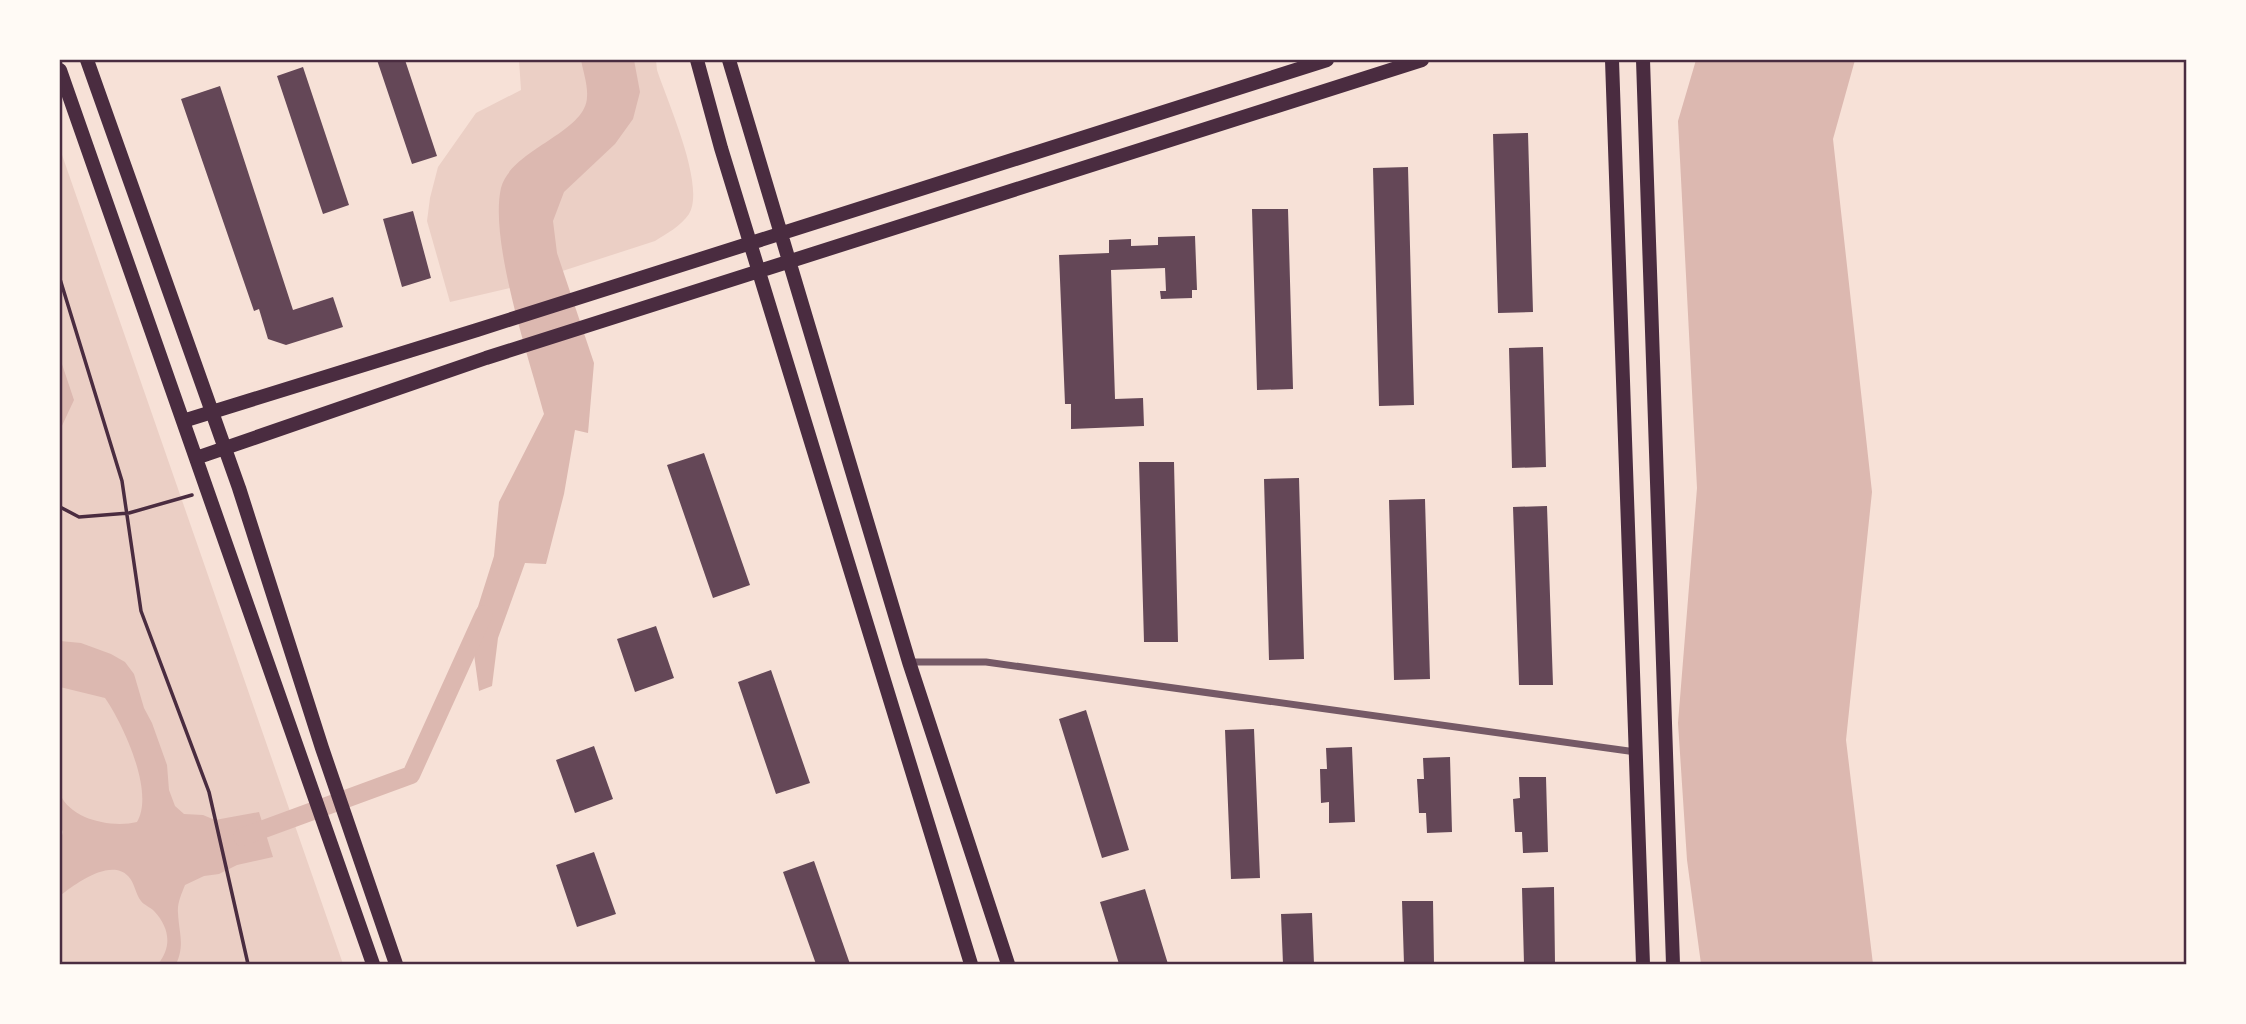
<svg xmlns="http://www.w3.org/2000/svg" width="2246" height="1024" font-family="'Noto Serif',serif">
<rect width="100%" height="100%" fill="#f7e1d7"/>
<path fill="#ebcfc5" d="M519 60H656L657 70C667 101 706 186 689 214 681 226 666 234 655 241L510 288 450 302 427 221 430 198 438 167 476 113 521 90Z
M60 149 343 964H60Z"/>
<path fill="#dcb8b0" d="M581 60H634L640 92 633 119 615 144 564 192 553 221 557 253 594 363 588 433 575 430 564 494 546 564 525 563 498 638 492 686 479 691 473 647 475 616 494 556 499 502 544 414C529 358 489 241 501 188 511 149 586 133 587 97 588 85 583 71 581 60Z
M1696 60H1855L1833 139 1872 492 1846 740 1873 964H1701L1687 860 1678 723 1697 488 1678 121Z
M60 358 74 400 60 430Z
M60 641 81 643 111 654 125 662 134 674 144 708 152 723 167 765 169 790 175 806 184 814 203 815 215 820 259 812 273 857 237 865 219 874 204 876 185 885C182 893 177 903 178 913 179 933 185 945 176 964H158C172 947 170 928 154 911 150 907 144 905 141 901 135 893 135 883 128 876 110 858 75 884 60 896V843L63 832 60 824V794C71 820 112 828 137 822 155 792 123 724 105 698L60 687Z"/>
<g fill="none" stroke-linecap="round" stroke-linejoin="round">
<path stroke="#dcb8b0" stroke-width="18" d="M242 837 411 775 484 614"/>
</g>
<path fill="#644757" d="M377 60H405L437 156 412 164Z
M303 67 349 205 323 214 277 76Z
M220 86 293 310 333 297 343 327 286 345 268 339 259 309 254 311 181 99Z
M1528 133 1533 312 1498 313 1493 134Z
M1408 167 1414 405 1379 406 1373 168Z
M1252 209H1288L1293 389 1257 390Z
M413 211 431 278 402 287 383 219Z
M1195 236 1197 290H1192V298L1161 299 1160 291H1166L1165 268 1111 270 1115 399 1143 398 1144 426 1071 429V404H1065L1059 255 1109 253V240L1131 239V246L1158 245V237Z
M1543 347 1546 467 1512 468 1509 348Z
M704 453 750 585 713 598 667 465Z
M1139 462H1174L1178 642H1144Z
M1299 478 1304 659 1269 660 1264 479Z
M1425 499 1430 679 1394 680 1389 500Z
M1547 506 1553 685H1519L1513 507Z
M656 626 674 678 635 692 617 639Z
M771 670 810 783 776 794 738 682Z
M1086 710 1129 850 1102 858 1059 719Z
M1254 729 1260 878 1231 879 1225 730Z
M594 746 613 799 575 813 556 760Z
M1352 747 1355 822 1329 823V802L1321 803 1320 769H1327L1326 748Z
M1450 757 1452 832 1427 833 1426 813H1419L1417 779H1424L1423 758Z
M1519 777H1546L1548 852 1523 853 1522 832H1515L1513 799 1520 798Z
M594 852 616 914 577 927 556 865Z
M814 861 850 964H816L783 872Z
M1554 887 1555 964H1524L1522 888Z
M1145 889 1168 964H1119L1100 902Z
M1402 901H1433L1434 964H1404Z
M1312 913 1314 964H1283L1281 914Z"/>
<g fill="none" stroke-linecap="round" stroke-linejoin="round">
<path stroke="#4a2c40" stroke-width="3.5" d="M60 279 122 481 141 611 209 792 248 964
M60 507 79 517 129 513 192 495"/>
<path stroke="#755966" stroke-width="7" d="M909 662H986L1636 752"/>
<path stroke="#4a2c40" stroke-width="14" d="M87 60 239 488 322 748 396 964
M697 60 721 148 971 964
M729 60 909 662 1008 964
M1612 60 1643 964
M1643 60 1673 964
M60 70 373 964
M183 421 477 330 1327 60
M196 458 486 358 1422 60"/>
</g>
<rect width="2246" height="1024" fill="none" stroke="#fffaf5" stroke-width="122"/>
<rect x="61" y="61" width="2124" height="902" fill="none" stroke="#4a2c40" stroke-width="2.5"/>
</svg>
